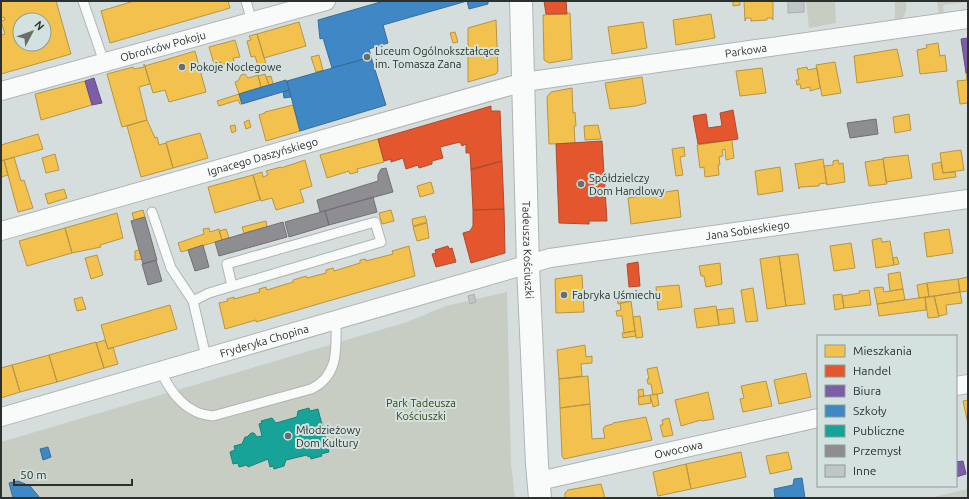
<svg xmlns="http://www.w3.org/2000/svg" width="969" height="499" font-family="Ubuntu,sans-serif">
<rect width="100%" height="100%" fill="#d6dedd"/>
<path fill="#c7cdc2" d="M806 1H835L836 23 809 28Z
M895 1H906C907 10 906 16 899 21L866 27 864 24 895 20Z
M937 1H968V2L943 5 944 15H939Z
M507 292 511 464 515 498H1V442L407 322 446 306Z
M968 489V498H929Z"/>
<path fill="#f2c14e" stroke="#b69645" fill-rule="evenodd" d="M1 1H56L71 54 1 74V35L5 34 1 21 5 20 4 17 1 18ZM20 20H44V44H20Z
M134 1H228L230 8 110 43 101 11Z
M733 1H740V5L733 6Z
M744 1H773V20L772 18H767V20L751 21V18H746L745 21Z
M570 13 572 59 549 63 544 60 543 15Z
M711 14 715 38 676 45 673 20Z
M496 20 498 71 496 74 468 82V28Z
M299 22 306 46 264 58 257 34Z
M643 22 647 48 612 54 608 27Z
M455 32 458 42 453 43 450 33Z
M257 34 267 67 259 69 255 56 251 57 247 41 251 40 249 36Z
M235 40 240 57 233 58 234 61 221 65V62L214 64 209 47Z
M938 43 940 56 945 55 947 71 920 74 917 50 927 48 926 45Z
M897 49 903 76 857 83 854 56Z
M195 51 206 92 169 102 165 90 153 93 145 66Z
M319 55 323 70 316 72 311 57Z
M835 62 841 93 822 96 816 65Z
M144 64 150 84 139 87 147 120 122 127 107 74 133 67 134 69 144 67Z
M807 67 808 70 817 68 820 88 810 91V87L801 89 800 84 797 85 796 80H799L797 69Z
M762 68 766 93 740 96 736 71Z
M966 73H968V103L960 104 957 81 967 80Z
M245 74 248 78 258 75 261 87 239 94 235 82 238 81 241 75Z
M265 74 269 85 261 87 258 76Z
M271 76 273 84 269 85 266 77Z
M642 77 646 103 636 106 610 109 605 83Z
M85 81 92 105 41 120 35 94Z
M572 88 573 113 575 112 576 126H574L575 143 549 144 547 97 551 92Z
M239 94 242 104H240L238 100 219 106 217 101Z
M293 105 300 131 266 141 259 115 265 113V112Z
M909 114 911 130 895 133 893 117Z
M147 120 155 138 157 137 159 145 166 143 173 168 141 177 127 126Z
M249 120 251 127 246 129 244 122Z
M235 125 236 131 232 133 230 126Z
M598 125 601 139 585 140 584 126Z
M200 133 208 158 173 168 166 142Z
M38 134 43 149 1 161V145Z
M378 139 384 162 357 169 358 172 350 174 349 171 327 178 320 155Z
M732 140 734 158 726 160 725 149 722 150 723 156 719 157 720 165H718L719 175 705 177 704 167 700 168 697 145Z
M684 147 685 156 680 157 683 175 676 176 672 149Z
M961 150 964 170 943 173 940 153Z
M55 154 59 170 46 173 42 158Z
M908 155 912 178 886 182 883 158Z
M14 157 21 181 24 180 33 208 18 212 4 160Z
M823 159 827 185 825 183 819 184V186L800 187 799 189 795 163 796 164Z
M883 159 887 184 869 186 865 162Z
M4 160 8 175 1 177V161Z
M305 160 312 186 300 190 304 202 276 210 272 198 261 201 253 175 262 172 263 177 268 175 266 171 281 167V168Z
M838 160 839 164 843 163 845 182 827 185 824 166 833 165V161Z
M941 162 943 173 955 172 956 177 934 180 932 164Z
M780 167 783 191 758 195 755 171Z
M253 175 260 200 215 213 208 187Z
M431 182 434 193 420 197 417 186Z
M64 189 67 198 48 204 45 194Z
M678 190 681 217 631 224 628 198Z
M143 210 145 217 134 220 132 213Z
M391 210 394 221 382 224 379 213Z
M117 213 123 238 100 245 101 247 72 253 65 228Z
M425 216 427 222 413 226 412 219Z
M266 221 267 227 244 233 242 227Z
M427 223 429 238 417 241 413 227Z
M65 228 72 253 27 266 19 241Z
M209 228 210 232 219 229 222 240 181 252 178 243 204 234 203 229Z
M226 229 229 238 222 240 219 231Z
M949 229 953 253 927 257 924 233Z
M881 238 882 242 890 241 894 265 876 268 872 240Z
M851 243 855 268 834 271 830 246Z
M409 246 415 276 256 322V320L225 329 219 303 228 301 227 299 234 297V299L260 292 259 289 266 287 267 290 293 282V280L306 276 307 278 326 273V270L333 268 334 271 360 263V260L366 259V261L393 254 392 251Z
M139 250 142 259 135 260V251Z
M798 254 805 304 786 306 779 256Z
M97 255 103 275 91 279 85 258Z
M779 256 786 306 767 309 760 259Z
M897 257 899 264 894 265 893 258Z
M720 263 722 284 706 287 704 276H701L699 266Z
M900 272 903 289 890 291 888 274Z
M582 275 584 312 556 313 555 279Z
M968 277V291L960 292 958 279Z
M958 279 960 292 929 297 927 283Z
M927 283 929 297 919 298 917 285Z
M679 285 682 307 658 310 656 287Z
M883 287 884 292 903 289 905 300 877 304 874 288Z
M753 288 758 321 746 322 741 290Z
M869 290 871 305 844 308 842 296 860 293 859 291Z
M960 292 962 303 946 305 947 314 939 316 934 296Z
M842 294 844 308 835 310 833 295Z
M630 295 631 301 618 304 617 297Z
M934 296 939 317 928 318 925 297Z
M82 297 86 309 77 311 74 299Z
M925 297 926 310 879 316 877 304Z
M631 301 635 331 624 333 622 316H617L616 311 621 310 620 303Z
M170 305 177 329 108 349 101 325Z
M716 306 719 325 697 328 694 309Z
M733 308 735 323 719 325 717 310Z
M640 316 643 337 636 338 633 317Z
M635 331 636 336 623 338 622 333Z
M105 340 108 349 113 347 118 364 104 368 96 343Z
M96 342 104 368 57 382 49 355Z
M585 345 586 357 592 356V363L581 364 582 376 559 379 557 350Z
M49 355 57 382 20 392 12 365Z
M12 365 20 392 1 398V368Z
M657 367 663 393 653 395 651 384H648L647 379H649L647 369Z
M806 373 811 397 779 404 774 380Z
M588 376 590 404 560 408 559 379Z
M766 381 772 406 743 412 740 399 744 398 741 386Z
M643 389 644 396 639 397 638 390Z
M708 392 714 419 702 421 701 420 681 426 675 400Z
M657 394 659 405 653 407 650 395Z
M650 395 651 403 639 405 638 397Z
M968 400V424L963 401Z
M590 404 592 439 605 438 603 429 605 426 613 424V423L646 417 652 440 564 459 562 456 560 408Z
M669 418 673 435 663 437 660 425H663L662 420Z
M741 452 746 477 691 489 686 464Z
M788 452 792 469 770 474 766 456Z
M686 464 691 489 658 496 653 472Z
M601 484 605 498H565V493L568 490Z"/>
<path fill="#e4572e" stroke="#ac4c2e" d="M544 1H566L567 14H546Z
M491 106V111H500L502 161 471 170 470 153H466V144L462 146 460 142 440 147 443 158 432 161V164L419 168 418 165 406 169 403 158 391 162V159L384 161 378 139Z
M733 110 738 139 698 144 693 116 706 114 708 128 722 126 720 113Z
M602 141 607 221H589V224L559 223 556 144Z
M502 161 504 209 473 210 471 169Z
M504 209 505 253 471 263 463 233 470 231 473 226V210Z
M448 246 449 249 452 248 456 262 436 267 432 254 436 253 435 250Z
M638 262 640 286 629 287 627 264Z"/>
<path fill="#7b5ea7" stroke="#635083" d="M968 38V73H966L961 39Z
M94 78 102 103 92 105 85 81Z
M963 461 966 474 956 477V462Z"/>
<path fill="#3f88c5" stroke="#396e98" d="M384 1H467L383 25 388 43 369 49 371 57 332 68 323 38 320 39 318 20Z
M467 1H488V4L469 9Z
M371 57 386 105 300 131 287 81Z
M286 80 289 90 242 104 239 94Z
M289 90 291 97 284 98 283 92Z
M48 447 51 457 43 460 40 449Z
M802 478 805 498H775L774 489 793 485 794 479Z
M18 481 30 486 40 498H13L9 483Z"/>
<path fill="#17a398" stroke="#1d8178" d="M309 408 310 411 318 409 329 452 321 454 322 456 311 459 310 456 308 457 307 455 286 460 284 466 274 469 273 466 270 467 268 459 248 467 247 465 239 467 238 463 233 464 230 452 235 450 234 446 242 444 245 437H247L251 433H254L257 437 262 436 259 424 262 423 261 421 272 418 276 423 297 417 298 411Z"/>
<path fill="#8d8d92" stroke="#707174" d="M876 119 878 134 850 138 847 123Z
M386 168 393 192 320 212 317 200 378 181V175L381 169Z
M373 197 377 212 329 225 325 211Z
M325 211 329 225 289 237 285 222Z
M145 217 157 260 143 264 131 221Z
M283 222 287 237 219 256 215 242Z
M203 245 209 267 195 271 188 250Z
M156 260 162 281 148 285 142 264Z"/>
<path fill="#c0c6c6" stroke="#a9afaf" d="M788 1H804V12L788 13Z
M474 294 476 302 470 304 468 296Z"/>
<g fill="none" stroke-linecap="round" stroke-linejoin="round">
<defs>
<path id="service" d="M83 1 104 62
M246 1 252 22
M152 212 171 268 193 301
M206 357 193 301 209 293 381 242 375 222 227 264 232 286
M160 370C171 393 186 414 213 416L311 389C340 375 336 347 336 319"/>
<g id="minor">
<path id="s1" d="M1 91 326 1"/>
<path id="s2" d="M1 231 524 82 968 19"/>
<path d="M956 386 968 384"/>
<path id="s3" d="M1 417 550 258 968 199"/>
<path id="s4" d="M539 481 818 418"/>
</g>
<g id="tertiary">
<path id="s5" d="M521 1 528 266 537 464 540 498"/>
</g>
</defs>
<use href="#service" stroke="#afb5b4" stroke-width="11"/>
<use href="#minor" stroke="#afb5b4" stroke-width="20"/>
<use href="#tertiary" stroke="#afb5b4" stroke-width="24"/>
<use href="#service" stroke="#f9fafa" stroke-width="9"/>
<use href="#minor" stroke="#f9fafa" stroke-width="18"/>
<use href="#tertiary" stroke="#f9fafa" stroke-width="22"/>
</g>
<g fill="#676e6c" stroke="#d3e2de" stroke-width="1.5">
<circle cx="367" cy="57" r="4"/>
<circle cx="182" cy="67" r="4"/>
<circle cx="581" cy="184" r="4"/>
<circle cx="564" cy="295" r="4"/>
<circle cx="288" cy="436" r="4"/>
</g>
<g text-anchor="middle" stroke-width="4" stroke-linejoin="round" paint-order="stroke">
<g font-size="11" fill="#2b312f" stroke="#d3e2de">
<text dy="4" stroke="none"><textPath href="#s1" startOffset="168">Obrońców Pokoju</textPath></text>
<text dy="4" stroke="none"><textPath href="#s2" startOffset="768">Parkowa</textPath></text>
<text dy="4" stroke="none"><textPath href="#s2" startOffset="272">Ignacego Daszyńskiego</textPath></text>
<text dy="4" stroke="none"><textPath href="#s3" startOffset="771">Jana Sobieskiego</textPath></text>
<text dy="4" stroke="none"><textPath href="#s5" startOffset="249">Tadeusza Kościuszki</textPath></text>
<text dy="4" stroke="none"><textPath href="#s3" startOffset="274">Fryderyka Chopina</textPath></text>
<text dy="4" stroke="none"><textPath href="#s4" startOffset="143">Owocowa</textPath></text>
</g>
<g font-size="11" fill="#2b312f" stroke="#d3e2de" text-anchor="start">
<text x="375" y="55">Liceum Ogólnokształcące<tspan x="375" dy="13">im. Tomasza Zana</tspan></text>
<text x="190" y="71">Pokoje Noclegowe</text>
<text x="589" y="182">Spółdzielczy<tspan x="589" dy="13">Dom Handlowy</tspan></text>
<text x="572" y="299">Fabryka Uśmiechu</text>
<text x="296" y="434">Młodzieżowy<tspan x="296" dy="13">Dom Kultury</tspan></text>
</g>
<g font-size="11" fill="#3c4411" stroke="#d3e2de">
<text x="421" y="407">Park Tadeusza<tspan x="421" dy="13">Kościuszki</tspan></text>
</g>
</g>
<rect width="969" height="499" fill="none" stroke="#2b312f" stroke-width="4"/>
<rect x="817" y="335" width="140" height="152" fill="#d3e2de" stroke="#909b98"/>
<rect x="825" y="345" width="20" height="12" fill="#f2c14e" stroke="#909b98"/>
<text x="853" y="355" font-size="12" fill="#2b312f">Mieszkania</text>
<rect x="825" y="365" width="20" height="12" fill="#e4572e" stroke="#909b98"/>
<text x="853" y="375" font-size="12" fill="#2b312f">Handel</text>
<rect x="825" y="385" width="20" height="12" fill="#7b5ea7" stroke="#909b98"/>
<text x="853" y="395" font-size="12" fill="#2b312f">Biura</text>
<rect x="825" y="405" width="20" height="12" fill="#3f88c5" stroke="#909b98"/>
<text x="853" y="415" font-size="12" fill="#2b312f">Szkoły</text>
<rect x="825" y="425" width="20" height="12" fill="#17a398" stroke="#909b98"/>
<text x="853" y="435" font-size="12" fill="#2b312f">Publiczne</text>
<rect x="825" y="445" width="20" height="12" fill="#8d8d92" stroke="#909b98"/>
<text x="853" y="455" font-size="12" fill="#2b312f">Przemysł</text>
<rect x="825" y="465" width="20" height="12" fill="#c0c6c6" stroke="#909b98"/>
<text x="853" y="475" font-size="12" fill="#2b312f">Inne</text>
<g transform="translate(32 32) rotate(49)"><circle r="19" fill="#d3e2de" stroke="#909b98"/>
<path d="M0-3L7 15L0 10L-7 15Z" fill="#676e6c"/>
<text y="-6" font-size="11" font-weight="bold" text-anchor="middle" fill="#2b312f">N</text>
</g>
<path d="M14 479v6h118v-6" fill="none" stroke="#2b312f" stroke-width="2"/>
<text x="20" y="479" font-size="12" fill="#2b312f" stroke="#d3e2de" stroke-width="3" paint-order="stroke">50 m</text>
</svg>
